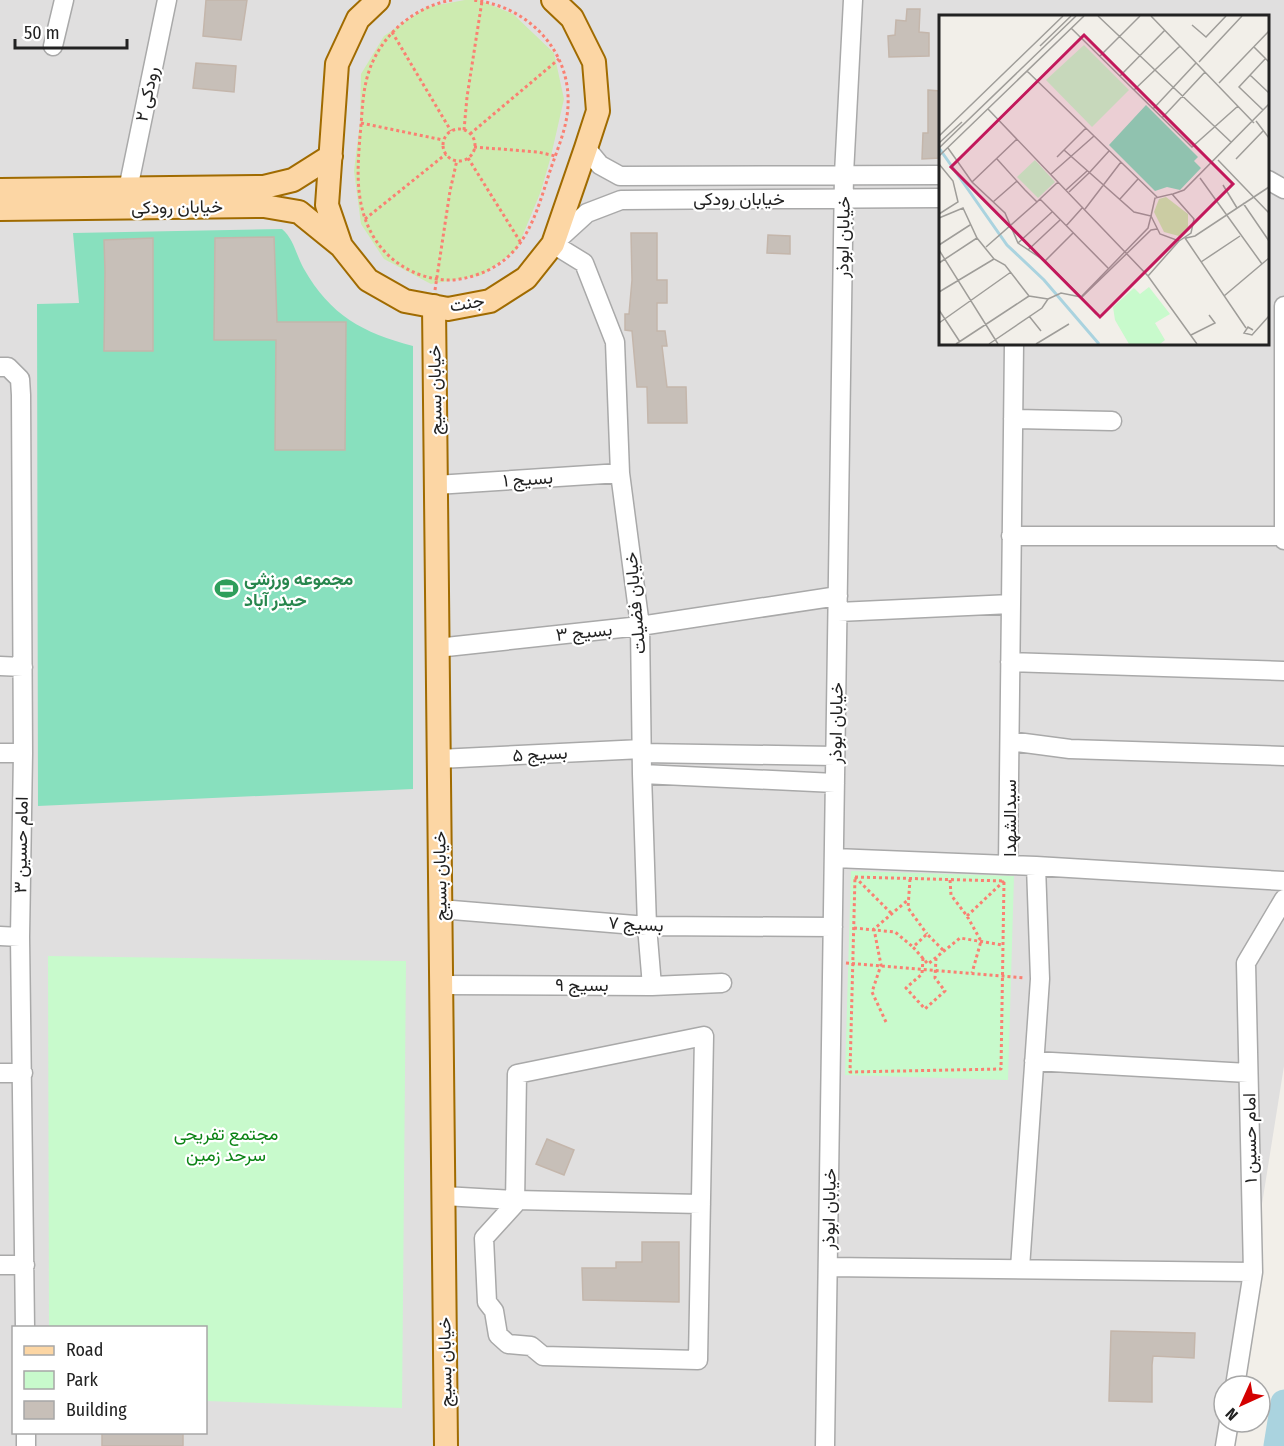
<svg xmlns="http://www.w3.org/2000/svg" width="1284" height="1446" font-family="'Fira Sans Condensed',Vazirmatn,sans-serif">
<rect width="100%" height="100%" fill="#f2efe9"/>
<path fill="#e0dfdf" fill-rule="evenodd" d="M0 0H1284V1066L1233 1386H1224V1446H0ZM940 16H1268V344H940ZM14 1328H206V1432H14Z"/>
<path fill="#cdebb0" d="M465 0H479L513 14 554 53 564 99 551 156 541 191 517 249 482 275 431 284 384 259 361 224 354 171 360 122 361 74 384 36 427 7Z"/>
<path fill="#c8facc" d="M851 871 1014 876 1008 1080 845 1075Z
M48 956 406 961 402 1408 206 1401V1328L49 1327Z"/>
<path fill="#88e0be" d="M282 229C294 239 296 255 304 269 330 315 363 333 413 346V789L38 806 37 304 79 303 73 233Z"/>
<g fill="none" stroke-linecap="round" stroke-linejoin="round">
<path stroke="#aad3df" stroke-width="27" d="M1277 1446 1284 1403"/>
</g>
<path fill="#c7bfb8" stroke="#c4b6ab" stroke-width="1.5" d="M206 0H247L241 40 203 36Z
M907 9H920L919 32 929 33V56L889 57 888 36 895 35 896 20 906 21Z
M196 63 236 66 234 92 193 88Z
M928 90 940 91V158L922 159 923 133H928Z
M631 233H657V280H667V303H657V331H665L667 346H662L667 387H686L687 423H648L647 387H637L632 331 625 330V314H629L632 280Z
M768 235 790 236V254L767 253Z
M274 237 277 322H346L345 450H275L276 340H214L215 238Z
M153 238V351H104L105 271 104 240Z
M547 1139 574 1150 564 1175 536 1164Z
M642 1242H679V1302L583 1300 582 1268H616V1262H642Z
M1111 1331 1195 1333 1194 1358 1153 1356 1152 1365V1402L1109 1401Z
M102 1432H183V1446H102Z"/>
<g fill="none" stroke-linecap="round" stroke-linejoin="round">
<defs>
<path id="minor" d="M53 46 64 0
M586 148 600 165 620 176 940 175
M1268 180 1284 189
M128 189 167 0
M1284 306V540
M1014 344 1008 865 1036 866 1040 979 1020 1268
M0 367H8L20 379 21 395 23 753 20 937 25 1328
M1013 419 1112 421
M436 485 620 473
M1011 536H1283
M838 612 1011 604
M437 648 640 626 838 596
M1010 662 1284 671
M0 666 23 667
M1010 741 1070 749 1284 756
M0 753H23
M642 753 835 756
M439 759 642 749
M642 774 835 783
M834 858 1008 865
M1036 866 1284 881
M440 909 647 926 833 927
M0 936 20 937
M441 985 652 986 722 983
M652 986 647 926 642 774 640 626 620 473 615 342 584 263 553 244 587 213 621 200 940 198
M704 1036 698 1360 543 1356 531 1346 508 1344 498 1335 494 1311 487 1302 484 1238 515 1204 517 1074Z
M1034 1061 1248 1073
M0 1073H23
M444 1196 515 1200 701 1204
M0 1265H25
M828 1267 1253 1272
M1235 1386 1253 1272 1246 963 1284 899
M26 1432V1446
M825 1446 844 174 853 0
M1225 1446 1229 1422"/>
<path id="major" d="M378 0 358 19 337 64 327 205 341 246 368 280 405 301 448 309 490 301 526 278 553 244 586 148 598 111 594 62 572 18 553 0
M0 190 264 187 293 180 331 156
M0 209 264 206 299 212 341 246
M434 306 446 1446"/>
</defs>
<use href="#minor" stroke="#a9a9a9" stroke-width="21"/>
<use href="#major" stroke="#a06b00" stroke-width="26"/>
<path stroke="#fa8072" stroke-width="3" stroke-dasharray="3 3" stroke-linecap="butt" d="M452 0C411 7 375 40 366 82 362 99 362 118 360 136 358 162 356 187 363 212 371 241 390 263 418 274 440 282 457 282 479 274 526 257 536 214 550 171 557 150 567 128 568 106 571 49 526 5 472 0
M392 32 451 131
M361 123 443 140
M443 145a16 16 0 1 1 32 0a16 16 0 1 1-32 0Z
M464 130 467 97 482 1
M470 134 559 59
M474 147 538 152 555 156
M468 158 521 243
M365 219 446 154
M435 290 450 191 457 160
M855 877 1004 881 1001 1069 850 1072Z
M855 877 892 914
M910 879 908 908 927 934
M950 880 951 895 967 916 981 941 972 973
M967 916 1004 881
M854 928 895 932 913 947
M943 950 927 934 913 947 928 964 960 938 1002 945
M923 958 922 974 906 988 925 1009 945 991 935 978 936 958
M846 963 1025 978
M886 1022 872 992 881 965 874 929 909 899"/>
<use href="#minor" stroke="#fff" stroke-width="18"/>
<use href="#major" stroke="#fcd6a4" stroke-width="22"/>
</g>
<defs>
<symbol id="stadium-bare" viewBox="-9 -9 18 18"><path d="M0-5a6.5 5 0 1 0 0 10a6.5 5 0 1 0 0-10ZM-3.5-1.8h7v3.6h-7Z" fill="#2e9e5b" stroke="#fff" stroke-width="2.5" paint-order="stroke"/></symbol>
</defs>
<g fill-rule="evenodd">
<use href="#stadium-bare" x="210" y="572" width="33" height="33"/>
</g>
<g text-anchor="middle" stroke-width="4.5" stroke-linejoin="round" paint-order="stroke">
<g font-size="18" fill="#222" stroke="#fff">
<text transform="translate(147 94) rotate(-78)" y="6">رودکی ۲</text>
<text x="739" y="205">خیابان رودکی</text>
<text transform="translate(177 207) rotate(-1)" y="6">خیابان رودکی</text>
<text transform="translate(843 237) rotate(-89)" y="6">خیابان ابوذر</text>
<text transform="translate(467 303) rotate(-9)" y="6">جنت</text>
<text transform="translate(435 390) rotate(-91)" y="6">خیابان بسیج</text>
<text transform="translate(528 479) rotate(-4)" y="6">بسیج ۱</text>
<text transform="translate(635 603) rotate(-95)" y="6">خیابان فضیلت</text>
<text transform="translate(584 632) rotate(-6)" y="6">بسیج ۳</text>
<text transform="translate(836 723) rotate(-89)" y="6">خیابان ابوذر</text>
<text transform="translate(540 754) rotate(-3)" y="6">بسیج ۵</text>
<text transform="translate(1010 818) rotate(-90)" y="6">سیدالشهدا</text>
<text transform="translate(21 845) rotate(-89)" y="6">امام حسین ۳</text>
<text transform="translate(440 876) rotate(-91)" y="6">خیابان بسیج</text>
<text transform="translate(636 924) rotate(3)" y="6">بسیج ۷</text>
<text x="582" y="991">بسیج ۹</text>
<text transform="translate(1250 1138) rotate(-91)" y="6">امام حسین ۱</text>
<text transform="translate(829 1209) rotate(-89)" y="6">خیابان ابوذر</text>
<text transform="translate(445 1362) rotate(-91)" y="6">خیابان بسیج</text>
</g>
<g font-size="18" font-weight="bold" fill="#27864d" stroke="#fff" text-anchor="start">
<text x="244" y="585">مجموعه ورزشی<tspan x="244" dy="21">حیدر آباد</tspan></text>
</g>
<g font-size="18" fill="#0c8416" stroke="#fff">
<text x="226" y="1140">مجتمع تفریحی<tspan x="226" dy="21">سرحد زمین</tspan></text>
</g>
</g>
<g transform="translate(939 15)">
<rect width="330" height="330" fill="#f2efe9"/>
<path d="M227 182 249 199V212L240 221 225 217 215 197 220 184Z" fill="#cdebb0"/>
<path d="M145 30 190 75 153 112 107 65ZM96 145 116 167 99 183 78 162ZM210 272 231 299 216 308 226 325 221 329H190L176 305 174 292 195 273 201 279Z" fill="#c8facc"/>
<path d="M207 90 259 142 255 146 262 153 241 175 228 172 216 176 170 130Z" fill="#88e0be"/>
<path fill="none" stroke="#aad3df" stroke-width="3" d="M0 133 68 230 105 265 160 329"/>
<path fill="none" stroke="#9f9d99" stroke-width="1.5" d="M159 1 292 127M212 1 315 108M253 10 267 22 287 1M132 13 253 132 299 91M101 31 132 1M315 32 330 47M161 41 201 1M260 47 303 1M88 56 218 182M311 60 330 78M181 61 226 15M280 68 330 16M195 75 241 31M49 94 209 261 258 329M214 94 257 48M324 95 300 72 327 43M223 103 266 57M317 106 330 123M0 121 124 1M0 128 23 107M0 133 137 1M9 133 33 167 66 198 79 228 106 246 142 282 122 278 109 284M125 135 195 197 212 201 209 213 142 282M0 141 145 1M118 142 147 113M58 144 86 175 98 187 101 184 169 253M297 144 324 116M279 145 330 198M0 149 14 166 19 187 0 199M150 158 170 136M112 159 155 121M261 163 323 249M33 167 78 124M284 170 298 193M127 175 148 156M130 177 150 158M233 179 255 204 252 218 240 226 221 219 212 201 216 183ZM234 179 245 175 330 89M101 184 119 167M181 184 199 164M54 187 78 166M304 188 330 226M146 194 182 147M0 203 24 193 38 223 55 244 66 250 90 281 109 284M127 211 144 192M246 223 307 313M247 223 256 221 330 172M79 228 113 197M0 230 31 210M47 232 98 187M0 235 59 329M89 235 121 205M106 246 134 218M262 247 301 221M0 248 38 223M209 261 240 226M0 277 55 244M285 281 330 243M142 282 157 299M143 282 212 215 218 214M0 295 21 327M90 301 102 316M0 308 72 257M314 315 309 312 305 318 313 320 330 301M252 320 276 308 270 300M17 329 90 281M50 329 103 293 109 284M97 329 130 309"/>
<path fill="#c2185b" fill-opacity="0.15" stroke="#c2185b" stroke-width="3" d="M145 20 294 169 161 302 12 152Z"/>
<rect width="330" height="330" fill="none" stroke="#222" stroke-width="3"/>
</g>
<rect x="12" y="1326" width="195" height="108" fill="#ffffff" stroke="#a7a7a7" stroke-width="1.5"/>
<rect x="24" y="1346" width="30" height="9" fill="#fcd6a4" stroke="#a7a7a7" stroke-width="1.5"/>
<text x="66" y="1356" font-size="18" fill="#222222">Road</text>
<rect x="24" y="1371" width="30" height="18" fill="#c8facc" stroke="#a7a7a7" stroke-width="1.5"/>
<text x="66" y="1386" font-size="18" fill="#222222">Park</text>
<rect x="24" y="1401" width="30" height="18" fill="#c7bfb8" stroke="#a7a7a7" stroke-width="1.5"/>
<text x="66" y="1416" font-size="18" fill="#222222">Building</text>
<g transform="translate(1242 1404) rotate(225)"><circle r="28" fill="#ffffff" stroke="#a7a7a7" stroke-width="1.5"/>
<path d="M0-4.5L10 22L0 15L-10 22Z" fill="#d40000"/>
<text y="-9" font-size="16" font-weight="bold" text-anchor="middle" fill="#222222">N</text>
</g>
<path d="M15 39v9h112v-9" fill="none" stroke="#222222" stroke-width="3"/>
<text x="24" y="39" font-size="18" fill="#222222" stroke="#ffffff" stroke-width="4.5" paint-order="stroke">50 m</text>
</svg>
